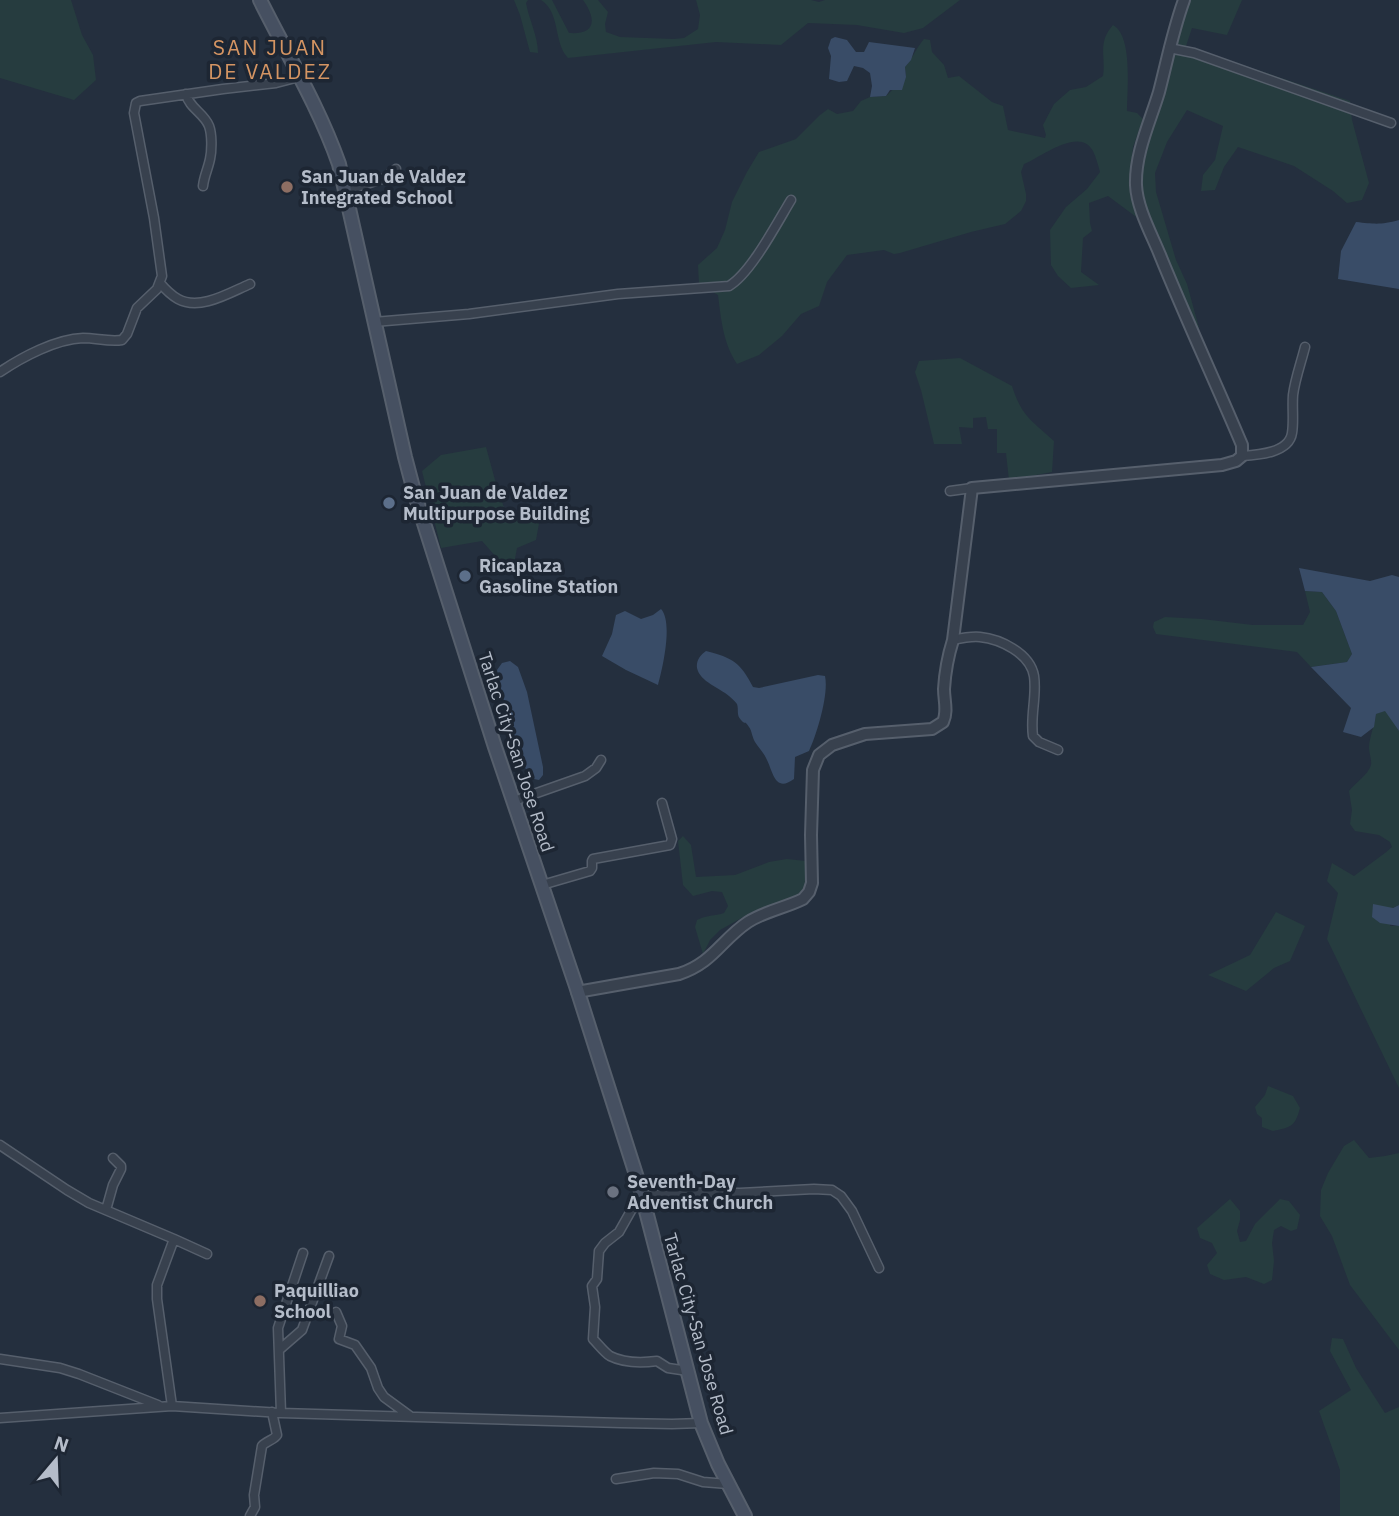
<svg xmlns="http://www.w3.org/2000/svg" width="1399" height="1516" font-family="'IBM Plex Sans',sans-serif">
<rect width="100%" height="100%" fill="#242f3e"/>
<path fill="#263c3f" d="M0 0H71L82 35 93 55 96 80 74 100 0 78Z
M514 0H528L526 3C529 20 538 36 538 53L530 52 520 15Z
M541 0H552L569 33C597 35 596 18 583 0H598L608 12 605 24 606 32 620 37 674 39 684 38 698 29 700 15 696 0H811L819 2 825 0H960L923 28 904 33 857 25 808 23 781 45 716 42 568 58C553 42 561 13 541 0Z
M1190 0H1242L1227 35 1192 28 1186 46 1350 101 1352 120 1369 183 1362 200 1347 203 1333 191 1294 166 1238 147 1224 167 1215 190 1201 191 1203 175 1215 160 1223 126 1187 110 1167 142 1155 173 1156 192 1176 260 1187 284 1199 328 1193 330 1146 213 1140 182 1157 107 1169 74 1186 10Z
M1113 25C1133 36 1127 90 1127 111L1137 113 1143 119 1133 147 1130 180 1131 198 1143 222 1108 196 1089 203 1090 223 1092 231 1083 238 1081 272 1099 285 1071 288 1058 276 1051 265 1050 230 1066 207 1087 189 1100 172C1098 165 1096 157 1093 151 1080 126 1041 157 1024 164L1021 172 1026 194V201L1021 211 1005 224 971 232 900 253 894 254 884 250 847 255 827 282 819 306 801 314 782 336 759 355 737 364C723 343 721 319 718 295L699 284 698 265 717 248 725 230 732 202 747 172 759 152 796 139 820 115 828 109 837 114 853 111 861 101 870 97 886 96 906 77 905 67C913 58 916 48 924 39L930 40 932 52 944 65 948 78 959 76 992 102 1003 106 1008 130 1045 138 1046 135 1043 125 1054 104 1070 90 1086 87 1103 76C1106 56 1097 43 1113 25Z
M960 358 1012 386C1022 417 1031 420 1054 441L1052 472 1009 480 1006 453H997V429H988L986 417 973 418V428L959 427 962 444H934L921 390 915 372 919 361Z
M486 447 495 480 508 520 526 514 540 518 536 540 517 548 512 575 482 541 441 548 422 471 441 455Z
M1305 591 1322 592 1336 611 1352 654 1347 662 1311 667 1297 652 1156 634 1153 627 1154 622 1165 617 1202 619 1253 625H1303L1310 612Z
M1386 710 1399 731V905L1393 908 1390 926H1399V1088L1327 939 1338 893 1327 881 1332 863 1354 876 1385 853 1392 847 1390 842 1379 835 1355 831 1350 824 1352 810 1349 791C1355 783 1368 775 1371 765 1372 760 1369 753 1369 748 1369 738 1375 724 1376 714Z
M683 836 691 845 696 877 735 875 769 862 787 859 806 861 807 881 802 891 793 898 754 911 720 930 710 940 703 954 695 927 697 920C706 915 715 916 724 913L728 906 722 892 712 891 693 896 683 885 678 841Z
M1276 912 1305 926 1290 961 1274 968 1246 991 1208 975 1250 955Z
M1268 1086 1293 1096 1300 1108C1295 1127 1291 1127 1273 1131L1262 1127V1118L1257 1114 1255 1107 1265 1095Z
M1354 1140 1369 1158 1385 1156 1399 1153V1350L1350 1285 1332 1236 1320 1216 1321 1190 1328 1173 1344 1146Z
M1230 1199 1240 1211V1220L1237 1231 1240 1242 1246 1241 1255 1224 1280 1199 1289 1201 1300 1215 1297 1229 1291 1231 1281 1226 1274 1230 1272 1243 1274 1261 1272 1280 1264 1284 1246 1277 1224 1280 1210 1274 1207 1265 1217 1253 1212 1243 1200 1238 1197 1228Z
M1332 1338 1343 1339 1356 1368 1385 1413 1399 1407V1516H1340V1470L1319 1411 1351 1390 1330 1351Z"/>
<path fill="#394c67" d="M835 37 847 40 856 52H864L869 42 915 48 911 60 905 67 906 77 902 90H890L886 96 870 97 872 86 870 73 863 68 854 66 847 81 839 82 829 79 831 56 828 48 831 39Z
M1399 220V289L1338 279 1341 251 1356 222C1375 224 1381 225 1399 220Z
M1299 568 1370 581 1392 575 1399 577V731L1385 711 1376 714 1374 727 1361 737 1343 732 1351 708 1311 667 1347 662 1352 654 1336 611 1322 592 1305 591Z
M661 609C673 622 663 667 658 685L626 670 602 656 612 634 616 615 625 611 641 619 653 615Z
M706 651C733 658 740 662 753 687L759 688 818 675 825 676C829 694 817 734 809 751L795 757 794 779C775 793 773 772 767 760 764 753 759 748 755 742 752 737 752 731 749 727 744 719 746 726 741 720 736 715 739 710 737 704 735 701 732 699 729 696 720 688 700 682 697 668 696 661 700 655 706 651Z
M510 661 518 667 527 692 543 767V775L539 780 529 778C516 742 504 708 497 670L502 663Z
M1373 904 1393 908 1399 905V926L1380 923 1372 917Z"/>
<g fill="none" stroke-linecap="round" stroke-linejoin="round">
<defs>
<path id="minor" d="M1169 48 1194 53 1391 123
M186 94C189 108 204 113 209 126 212 134 212 150 210 159 208 169 204 176 203 186
M345 191 385 178 396 169
M160 283C165 289 171 295 178 299 200 311 229 293 250 284
M374 322 469 314 618 294 729 286C751 273 777 223 791 200
M0 372C22 357 56 339 83 338 96 338 109 342 122 340L127 334 137 308 157 289 162 276 154 218 134 113 136 103 140 101 223 89 276 83 299 77
M1242 456C1258 455 1289 453 1292 433 1294 421 1292 408 1293 395 1295 379 1301 363 1305 347
M950 491 972 488
M953 640C962 638 971 636 980 637 1000 639 1030 653 1034 676 1037 696 1030 716 1033 736L1039 742 1058 750
M514 801 585 776 596 768 601 760
M542 885 590 871 592 868V861L593 859 670 845 672 839 662 803
M0 1145 67 1190 89 1203 174 1239 157 1285V1299L172 1406 281 1413 621 1423 672 1424 701 1423
M642 1197 677 1192 740 1193 814 1189 832 1190 841 1196 852 1211 879 1268
M644 1202 632 1209 619 1232 605 1243 599 1251 597 1279 592 1286 595 1307 593 1339C598 1344 604 1352 610 1356 624 1363 642 1363 657 1361L668 1368 688 1371
M106 1210 113 1185 121 1169V1166L113 1158
M174 1239 207 1254
M336 1312 342 1326 339 1339 355 1345 371 1368 378 1388 384 1397 410 1416
M279 1350 302 1330 329 1256
M0 1359 60 1368 79 1374 158 1405
M281 1413 278 1328 303 1253
M0 1418 172 1406
M616 1479 654 1473 678 1474 703 1482 728 1484
M250 1516 255 1507 254 1495 262 1446C266 1441 274 1440 277 1435L272 1412"/>
<path id="tertiary" d="M577 992 679 974C713 963 721 940 748 922 765 911 785 908 803 899L809 892 812 883 811 835 813 770 819 755 832 745 865 734 932 729 943 722C948 711 944 701 944 689 945 672 948 656 953 640L972 488 1222 465 1236 461 1242 456V445C1215 381 1186 319 1160 255 1151 233 1137 208 1136 185 1135 153 1150 122 1159 92 1167 61 1173 30 1184 0"/>
<path id="secondary" d="M260 0C287 54 319 107 339 164L405 457 415 495 495 747 576 986 639 1184 701 1423 718 1464 745 1516"/>
</defs>
<use href="#minor" stroke="#565f6c" stroke-width="11"/>
<use href="#tertiary" stroke="#565f6c" stroke-width="14"/>
<use href="#secondary" stroke="#565f6c" stroke-width="16"/>
<use href="#minor" stroke="#38414e" stroke-width="8"/>
<use href="#tertiary" stroke="#38414e" stroke-width="10"/>
<use href="#secondary" stroke="#465061" stroke-width="12"/>
</g>
<g fill="#8d6e63" stroke="#1d2633" stroke-width="2.5">
<circle cx="287" cy="187" r="7"/>
<circle cx="260" cy="1301" r="7"/>
</g>
<g fill="#5c6f8a" stroke="#1d2633" stroke-width="2.5">
<circle cx="389" cy="503" r="7"/>
<circle cx="465" cy="576" r="7"/>
</g>
<circle fill="#6b7280" stroke="#1d2633" stroke-width="2.5" cx="613" cy="1192" r="7"/>
<g text-anchor="middle" stroke-width="7" stroke-linejoin="round" paint-order="stroke">
<g font-size="18" font-weight="bold" fill="#b4bcc9" stroke="#1d2633" text-anchor="start">
<text x="301" y="183">San Juan de Valdez<tspan x="301" dy="21">Integrated School</tspan></text>
<text x="403" y="499">San Juan de Valdez<tspan x="403" dy="21">Multipurpose Building</tspan></text>
<text x="479" y="572">Ricaplaza<tspan x="479" dy="21">Gasoline Station</tspan></text>
<text x="627" y="1188">Seventh-Day<tspan x="627" dy="21">Adventist Church</tspan></text>
<text x="274" y="1297">Paquilliao<tspan x="274" dy="21">School</tspan></text>
</g>
<g font-size="18" fill="#b4bcc9" stroke="#1d2633">
<text transform="translate(516 752) rotate(72)" y="6">Tarlac City-San Jose Road</text>
<text transform="translate(698 1334) rotate(74)" y="6">Tarlac City-San Jose Road</text>
</g>
<g font-size="21" letter-spacing="2" fill="#d59563" stroke="#1d2633">
<text x="270" y="55">SAN JUAN<tspan x="270" dy="24">DE VALDEZ</tspan></text>
</g>
</g>
<g transform="translate(56 1460) rotate(19)" stroke="#1d2633" stroke-width="5" paint-order="stroke">
<path d="M0-5L12 26L0 18L-12 26Z" fill="#b4bcc9"/>
<text y="-10" font-size="19" font-weight="bold" text-anchor="middle" fill="#b4bcc9">N</text>
</g>
</svg>
